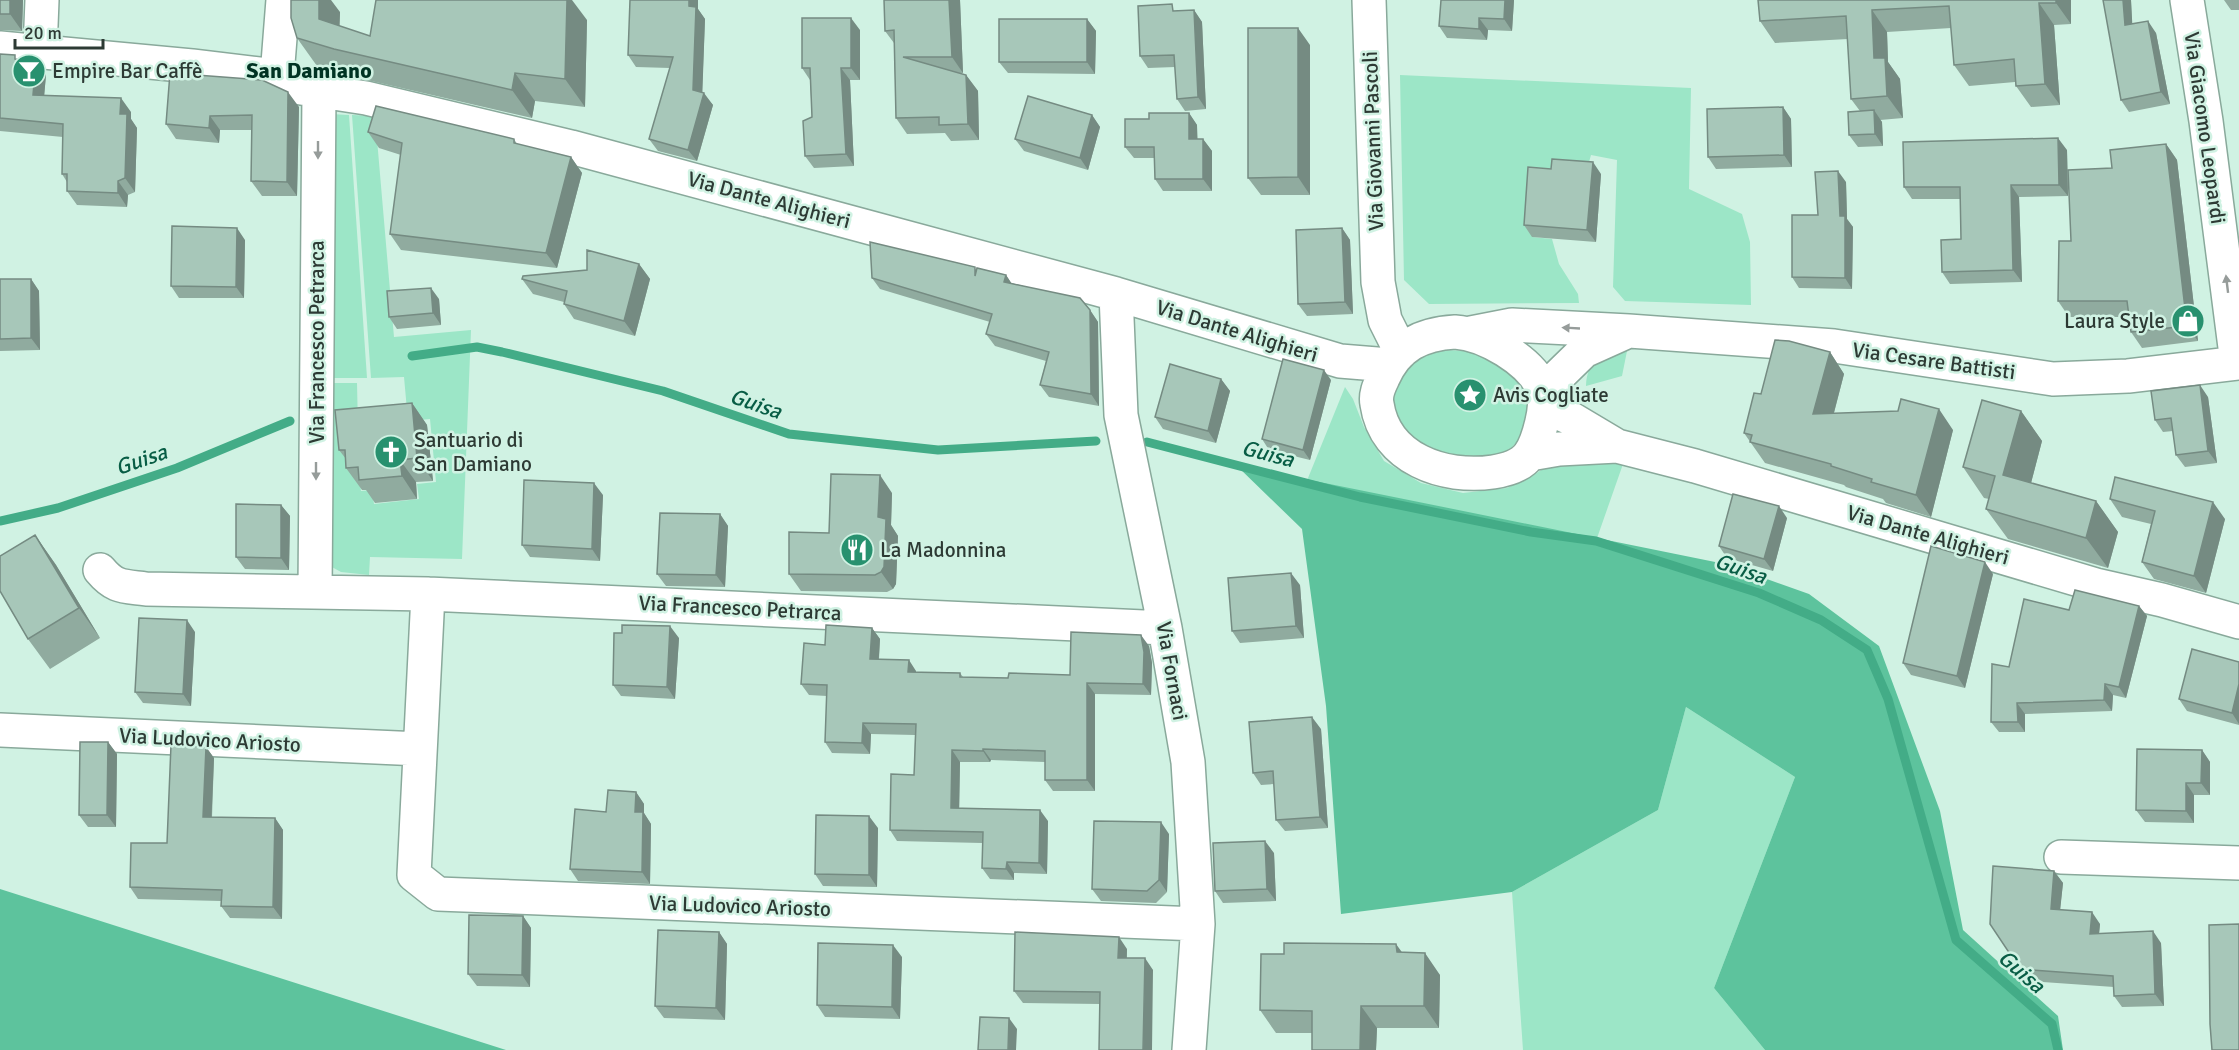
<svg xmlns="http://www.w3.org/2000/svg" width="2239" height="1050" font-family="Signika,sans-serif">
<rect width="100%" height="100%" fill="#d0f2e3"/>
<path fill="#9ce6c7" d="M1400 75 1691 88 1689 189 1742 214 1750 242 1751 305 1625 301 1613 287 1617 160 1591 155 1586 173 1532 237 1552 239 1559 264 1578 294 1579 303 1429 304 1404 280Z
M330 114 349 115 367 378H326Z
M352 115 375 116 394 337 471 330 462 559 370 557 369 575 341 572 330 566 327 383H357L359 474 361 491 372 490 374 504 419 499 417 484 436 482 430 419 408 421 404 377 371 378Z
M1447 350 1466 351 1485 356 1503 366 1526 389 1530 402 1529 416 1521 438 1507 452 1498 457 1451 461 1402 435 1391 404 1402 371 1420 356Z
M1627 351 1622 376 1586 386C1587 359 1603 354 1627 351Z
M1345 387 1353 399 1364 427 1384 461 1421 483 1463 493 1507 488 1534 475 1551 463 1583 459 1623 464 1596 541 1306 483Z
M1686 707 1795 777 1714 988 1765 1050H1523L1512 892 1658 810Z"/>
<path fill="#5dc39d" d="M1236 465 1725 564 1809 594 1879 646 1940 811 1963 930 2058 1016 2063 1050H1765L1714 988 1795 777 1686 707 1658 810 1512 892 1341 914 1326 706 1302 529Z
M0 889 506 1050H0Z"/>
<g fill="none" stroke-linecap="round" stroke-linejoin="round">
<path stroke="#43ac87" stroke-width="9" d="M412 356 477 347 502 352 663 391 789 434 938 450 1096 441
M1147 442 1360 497 1531 532 1596 541 1759 593 1821 620 1867 650 1888 699 1956 940 2052 1024 2058 1050
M0 521 58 508 177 468 290 421"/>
<defs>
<path id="minor" d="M1369 0 1378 282 1385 320 1401 352
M2187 0 2206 121 2237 363
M0 48 192 66 277 76 301 88 366 98 571 147 1116 294 1340 361 1389 365
M40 51 42 0
M277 76 283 0
M1116 294 1121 415 1165 628 1188 762 1198 924 1189 1050
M1455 332C1485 334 1530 360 1543 389 1549 404 1538 443 1529 455 1521 466 1506 470 1493 472 1444 479 1385 459 1377 404 1375 395 1379 386 1383 378 1397 346 1421 334 1455 332Z
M1471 333 1512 325 1629 331 1834 346 2053 379 2128 376 2239 363
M1544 390 1584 351 1624 333
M1546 407 1570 418 1617 446 1695 466 2096 585 2162 600 2239 622
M1530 454 1559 449 1617 446
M100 570C115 588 123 586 146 589L428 594 1165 628
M315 592 319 92
M428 594 414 875 438 894 1198 924
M0 730 420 749
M2061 857 2239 863"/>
</defs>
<use href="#minor" stroke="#89a99b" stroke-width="36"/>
<use href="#minor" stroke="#fff" stroke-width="33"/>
</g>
<path fill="#90ab9f" d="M0 0H23L22 31 0 30Z
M884 0H960L963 73H959L966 75 978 91 979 140 951 141 945 133 907 134 896 118 894 43 885 31Z
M1514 0 1512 31 1488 30 1487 40 1447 38 1439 26Z
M1758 0H2071V24L2054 25 2060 105 2031 107 2016 86 2015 82 1969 86 1954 65 1951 28 1887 32 1888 62 1900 79 1903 118 1880 120 1882 122 1883 146 1858 147 1849 135 1860 111 1851 99 1848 39 1775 43 1760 21Z
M2103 0H2131L2132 24 2156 33 2170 104 2129 112 2121 100Z
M2224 0H2239V10H2231Z
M698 9 705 19 702 93 713 105 697 161 658 151 649 139 670 68 636 67 628 55Z
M1177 10H1194L1202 22 1206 109 1185 111 1177 99 1175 67 1148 68 1140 56Z
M340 12 339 26 370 36 587 20 585 107 535 101 532 118 354 77 317 66 297 38Z
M1087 19 1096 31 1095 74 1008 73 999 62Z
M860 30V80H850L854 166 814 168 805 156 812 117 810 80 802 68Z
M1310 45V195H1261L1248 178Z
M0 54 18 60 36 61 46 75 44 96 131 112V119L137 128 135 192 128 195 127 207 77 205 67 191V182L62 174 63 137 0 131Z
M170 73 299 107 297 196H262L251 181 252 130H220L219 143 176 139 166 124Z
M1783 107 1791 119 1792 167 1716 169 1708 157Z
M1189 113 1197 125V139H1203L1212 151V191H1163L1155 179 1154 158H1134L1125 147 1149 119Z
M1092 115 1100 127 1088 170 1024 151 1015 139Z
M368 132 514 139 517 144 571 157 582 173 557 268 401 250 390 234 401 155 379 148Z
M2166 144 2177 160 2198 341 2142 348 2131 332 2129 317H2069L2058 301 2071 241 2112 168Z
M2067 150 2068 196 2019 197 2022 282 1950 284 1942 272 1961 239 1960 199H1912L1904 187Z
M1601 174 1596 242 1532 237 1524 225Z
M1846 182 1847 219 1853 227 1852 289 1799 288 1792 277 1818 215Z
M1342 228 1350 240 1353 314 1307 316 1298 304Z
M245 240 244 298H179L171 286Z
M639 264 650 279 635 336 574 319 564 304V302L533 294 522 279Z
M977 270 1006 275 1011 283 1090 310 1098 322 1099 406 1049 397 1040 385 1046 361 995 346 986 334 990 322 880 289 872 278Z
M0 279H31L39 291 40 350 0 351Z
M439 299 441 325 397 329 389 317Z
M1830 352 1844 374 1834 413 1953 430 1931 517 1886 503 1883 499 1846 487 1844 485 1765 463 1744 433 1761 394Z
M1221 379 1230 391 1216 443 1163 429 1155 417Z
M1331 380 1310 460 1269 450 1262 439Z
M2208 397 2217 463 2185 467 2176 455 2173 431 2163 432 2155 420Z
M412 403 427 425 433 481 416 482 417 499 375 503 366 490H362L346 468V459L339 450Z
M2021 411 2042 441 2031 483 2096 501 2118 532 2108 568 2008 539 1986 509 1989 499 1984 498 1963 467Z
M892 493 891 525 898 536 896 584 893 589 887 592 801 591 789 574 829 533Z
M603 495 600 561 530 557 522 545Z
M2110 499 2225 519 2206 593 2154 579 2142 562 2151 524 2122 517Z
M281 505 290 516 289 570 245 569 236 557Z
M720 514 728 526 725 587 666 586 657 574Z
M1787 518 1773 571 1727 558 1719 546Z
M35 535 56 565 100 638 50 669 28 639Z
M1993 574 1965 688 1911 675 1903 663Z
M1300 585 1304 638 1240 643 1232 631Z
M2139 606 2147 616 2126 698 2113 695 2112 711 2025 714V732H1999L1991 722 2009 667 2069 610Z
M872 628 880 639 879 659 916 671V672L960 673 963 677 1008 678 1070 675 1149 646 1152 663 1151 695 1095 694V791H1053L1045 780V762L991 760 990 762H960L959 808 1048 821 1047 874 1014 873V880L990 879 982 868V843L897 841 890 830 914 775 915 735 871 734 870 754 832 753 825 742 827 696 809 695 801 684 825 645Z
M195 632 191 706 143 703 135 692Z
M679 638 675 699 621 696 613 685Z
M2239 662V725L2187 711 2179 699Z
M1321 729 1328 828 1285 831 1276 820 1274 784 1261 785 1253 773Z
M108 742 117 754 116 827H88L79 815Z
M206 747 214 758 212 818H275L283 830 282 919 230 918 221 906V901L138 899 130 887 167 843Z
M2202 750 2210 762V795H2194V823L2145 822 2136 810Z
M636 792 644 804V813L651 824 650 884 578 881 570 869 606 812Z
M878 828 877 887 823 886 815 874Z
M1169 834 1167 892 1156 903 1101 901 1092 889Z
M1274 853 1276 901 1223 903 1215 891Z
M2054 871 2063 883 2060 909 2100 924 2099 933 2161 943 2164 1006 2122 1007 2114 996V987L2028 981 2020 969Z
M523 916 531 928 530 987 477 986 468 974Z
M719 932 727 944 725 1020 664 1018 655 1006Z
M1127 949V958L1153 970 1100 1004 1023 1003 1014 991Z
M1403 952 1440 975 1439 1028H1377L1376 1050H1312V1033H1276L1260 1010 1284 954Z
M902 957 900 1019 825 1017 817 1005Z"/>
<path fill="#758b82" d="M10 0H23L22 31 10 14Z
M319 0H331L340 12 339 48 319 19Z
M567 0H572L587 20 585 107 565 79Z
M689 0H698V9L705 19 702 102 693 90Z
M949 0H960L963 73 952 57Z
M1505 0H1514L1512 31 1504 19Z
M2056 0H2071V24L2056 3Z
M2123 0H2131L2133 37 2125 25Z
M2039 3 2054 25 2060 105 2045 84Z
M1194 10 1202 22 1206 109 1198 97Z
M1872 10 1887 32 1888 62 1900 79 1903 118 1887 96 1874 58Z
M851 18 860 30V80L851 68Z
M1479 18 1488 30 1487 40 1479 29Z
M1087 19 1096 31 1095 74 1087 62Z
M2148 21 2156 33 2170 104 2161 92Z
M1298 28 1310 45V195L1298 177Z
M36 61 46 75 43 109 33 95Z
M841 68 850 80 854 166 846 154Z
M515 73 535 101 532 118 512 90Z
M966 75 978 91 979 140 968 124Z
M288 92 299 107 297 196 287 182Z
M704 93 713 105 697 161 688 150Z
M121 98 131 112V119L137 128 135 192 125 178 120 114Z
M1783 107 1791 119 1792 167 1784 155Z
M1874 110 1882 122 1883 146 1875 134Z
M1189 113 1197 125 1198 151 1189 139Z
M1092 115 1100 127 1088 170 1080 158Z
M210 116 220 130 219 143 209 128Z
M2058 138 2067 150 2068 196 2059 185Z
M1203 139 1212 151V191L1203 179Z
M2166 144 2177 160 2198 341 2187 326Z
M571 157 582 173 557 268 546 253Z
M1593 162 1601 174 1596 242 1587 230Z
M1838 171 1846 182 1847 219 1853 227 1852 289 1845 278 1840 216Z
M118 181 128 195 127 207 118 193Z
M2011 185 2019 197 2022 282 2013 270Z
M237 228 245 240 244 298 236 287Z
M1342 228 1350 240 1353 314 1345 302Z
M639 264 650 279 635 336 624 321Z
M1006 275 1014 287 1004 282Z
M31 279 39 291 40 350 31 338Z
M431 288 439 299 441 325 433 313Z
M1090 310 1098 322 1099 406 1091 394Z
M1830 352 1844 374 1828 435 1813 414Z
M1324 370 1331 380 1310 460 1303 450Z
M1221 379 1230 391 1216 443 1208 431Z
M2200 385 2208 397 2217 463 2208 451Z
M412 403 427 425 433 481 417 458Z
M1939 409 1953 430 1931 517 1916 495Z
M2021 411 2042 441 2025 506 2003 475Z
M400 460 416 482 417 499 402 476Z
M880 475 892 493 891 525 898 536 896 584 893 589 881 572 878 517Z
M594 483 603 495 600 561 592 549Z
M2096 501 2118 532 2108 568 2086 538Z
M2213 502 2225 519 2206 593 2194 576Z
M281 505 290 516 289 570 281 558Z
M1779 506 1787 518 1773 571 1764 559Z
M720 514 728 526 725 587 716 575Z
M35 535 56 565 100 638 79 608Z
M1985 562 1993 574 1965 688 1957 676Z
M1291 573 1300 585 1304 638 1296 626Z
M2139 606 2147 616 2126 698 2119 687Z
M187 620 195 632 191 706 183 694Z
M670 626 679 638 675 699 667 687Z
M872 628 880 639 878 670 870 659Z
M1141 635 1149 646 1152 663 1151 695 1143 684Z
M909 660 916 671V683L908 672Z
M1087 683 1095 694V791L1087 780Z
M2105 684 2113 695 2112 711 2104 700Z
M2239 684V724L2232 713Z
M2017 703 2025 714V732L2018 722Z
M1312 717 1321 729 1328 828 1320 817Z
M863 723 871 734 870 754 862 743Z
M108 742 117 754 116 827 107 815Z
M206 747 214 758 211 829 203 817Z
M983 749 991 760 990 762 983 751Z
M952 750 960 762 959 819 951 808Z
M2202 750 2210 762V795L2201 783Z
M2186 783 2194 795V823L2186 811Z
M636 792 644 804V813L651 824 650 884 642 872 635 812Z
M1040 810 1048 821 1047 874 1039 863Z
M869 816 878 828 877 887 869 875Z
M275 818 283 830 282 919 273 907Z
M1161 822 1169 834 1167 892 1159 880Z
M1265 841 1274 853 1276 901 1267 889Z
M1007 862 1014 873V880L1006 869Z
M2054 871 2063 883 2059 921 2051 909Z
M2092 912 2100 924 2098 945 2090 934Z
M523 916 531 928 530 987 522 975Z
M2153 931 2161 943 2164 1006 2155 994Z
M719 932 727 944 725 1020 716 1008Z
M1119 937 1127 949 1126 970 1118 958Z
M1396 944 1412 966 1397 952Z
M893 945 902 957 900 1019 892 1007Z
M1425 953 1440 975 1439 1028 1424 1006Z
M1145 958 1153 970 1152 1050H1143Z
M1361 1006 1377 1028 1376 1050H1360Z
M1009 1018 1017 1029 1016 1050H1008Z"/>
<path fill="#a7c7b9" stroke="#758b82" stroke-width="1.5" d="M0 0H10V14H0Z
M291 0H319V19L370 36 376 0H567L565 79 515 73 512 90 334 49 297 38 291 18Z
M630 0H689V6L696 7 693 90 704 93 688 150 649 139 673 57 628 55Z
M884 0H949L952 57H903L966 75 968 124 939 125V117L896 118 894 30 885 31Z
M1441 0H1505L1504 19 1479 18V29L1439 26Z
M1758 0H2056V3H2039L2045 84 2016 86 2014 59 1954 65 1949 6 1872 10 1874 58H1885L1887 96 1851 99 1846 16 1760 21Z
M2103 0H2123L2125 25 2148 21 2161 92 2121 100Z
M1172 4 1173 11 1194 10 1198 97 1177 99 1174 55 1140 56 1138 6Z
M802 18H851V68H841L846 154 805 156 803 121 812 117 810 68H802Z
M999 19H1087V62H999Z
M1248 28H1298V177L1248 178Z
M0 54 15 55V59L36 61 33 95 121 98 120 114H127L125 178 118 181V193L67 191V174H62L63 124 0 118Z
M170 73 262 80 288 92 287 182 251 181 252 115 210 116 209 128 166 124Z
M1028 96 1092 115 1080 158 1015 139Z
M376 106 514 139V143L571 157 546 253 390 234 402 143 368 132Z
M1783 107 1784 155 1708 157 1707 109Z
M1874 110 1875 134 1849 135 1848 112Z
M1149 113H1189V139H1203V179H1155L1154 147H1125V119H1149Z
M2058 138 2059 185H2011L2013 270 1942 272 1941 240 1961 239 1960 187H1904L1903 142Z
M2166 144 2187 326 2131 332 2127 301H2058L2059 241H2071L2068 170 2112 168 2110 150Z
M1552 159 1593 162 1587 230 1524 225 1528 167 1551 169Z
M1838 171 1840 216H1845V278L1792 277V215H1818L1815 172Z
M172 226 237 228 236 287 171 286Z
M1342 228 1345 302 1298 304 1296 230Z
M870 242 975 267V276L977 268 1006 275 1004 282 1080 298 1090 310 1091 394 1040 385 1049 352 986 334 992 314 872 278Z
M587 250 639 264 624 321 564 304 567 291 522 279 523 276 587 270Z
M0 279H31V338L0 339Z
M431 288 433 313 389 317 387 291Z
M1775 340 1789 341 1830 352 1813 414 1898 411 1901 399 1939 409 1916 495 1871 482 1872 479 1831 466V464L1750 442 1752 435 1744 433 1754 393 1761 394Z
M1283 359 1324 370 1303 450 1262 439Z
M1170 364 1221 379 1208 431 1155 417Z
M2200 385 2208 451 2176 455 2171 418 2155 420 2151 391Z
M1982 400 2021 411 2003 475 2096 501 2086 538 1986 509 1995 476 1963 467Z
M412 403 417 458 400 460 402 476 359 480 358 467 346 468 345 450H339L335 410Z
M831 474 880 475 878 517 886 519 884 567 881 572 875 575 789 574V532L829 533Z
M2115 477 2213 502 2194 576 2142 562 2155 511 2110 499Z
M524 480 594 483 592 549 522 545Z
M1733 494 1779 506 1764 559 1719 546Z
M236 504 281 505V558L236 557Z
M660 513 720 514 716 575 657 574Z
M35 535 79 608 28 639 0 591V556Z
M1931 546 1985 562 1957 676 1903 663Z
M1291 573 1296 626 1232 631 1228 578Z
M2075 590 2139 606 2119 687 2105 684 2104 700 2017 703 2018 722H1991L1992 664 2009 667 2024 599 2069 610Z
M139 618 187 620 183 694 135 692Z
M622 625 670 626 667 687 613 685 614 633H622Z
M826 625 872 628 870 659 909 660 908 672 960 673V677L1008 678 1009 673 1070 675 1071 632 1141 635 1144 652 1143 684 1087 683V780H1045V751L983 749V751L952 750 951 808 1040 810 1039 863 1007 862 1006 869 982 868 983 832 890 830 891 774 914 775 916 724 863 723 862 743 825 742 827 685 801 684 804 643 825 645Z
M2192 649 2239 662V684L2232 713 2179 699Z
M1312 717 1320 817 1276 820 1273 771 1253 773 1249 722Z
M80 742H108L107 815H79Z
M171 745 206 747 203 817 275 818 273 907 221 906 222 890 130 887 131 843H167Z
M2137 749 2202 750 2201 783H2186V811L2136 810Z
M608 790 636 792 635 812H643L642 872 570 869 575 809 606 812Z
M816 815 869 816V875L815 874Z
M1094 821 1161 822 1159 880 1147 891 1092 889Z
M1265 841 1267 889 1215 891 1213 843Z
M1993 866 2054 871 2051 909 2092 912 2090 934 2153 931 2155 994 2114 996 2113 976 2020 969 1990 924Z
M469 915 523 916 522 975 468 974Z
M2239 924V1050H2212L2210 1024 2209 925Z
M658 930 719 932 716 1008 655 1006Z
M1015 932 1119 937 1118 958H1145L1143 1050H1099L1100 992 1014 991Z
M818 943 893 945 892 1007 817 1005Z
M1284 943 1396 944 1397 952 1425 953 1424 1006H1361L1360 1050H1312V1011L1260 1010 1261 954H1284Z
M980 1017 1009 1018 1008 1050H978Z"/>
<defs><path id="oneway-solid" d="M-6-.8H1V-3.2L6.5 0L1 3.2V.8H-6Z" transform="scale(1.5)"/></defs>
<g fill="#969c9a">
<use href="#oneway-solid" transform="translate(318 150) rotate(90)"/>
<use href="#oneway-solid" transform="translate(2227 284) rotate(-97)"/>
<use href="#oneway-solid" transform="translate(1571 328) rotate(-177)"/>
<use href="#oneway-solid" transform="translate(316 471) rotate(90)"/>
</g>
<defs>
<symbol id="bar-disc" viewBox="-11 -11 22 22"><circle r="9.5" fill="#28916f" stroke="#d0f2e3"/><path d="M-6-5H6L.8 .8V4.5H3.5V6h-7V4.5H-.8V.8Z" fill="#fff"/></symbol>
<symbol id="shop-disc" viewBox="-11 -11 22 22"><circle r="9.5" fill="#28916f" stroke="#d0f2e3"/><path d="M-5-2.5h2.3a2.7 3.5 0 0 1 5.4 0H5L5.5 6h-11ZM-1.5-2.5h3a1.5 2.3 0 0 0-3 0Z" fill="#fff"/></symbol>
<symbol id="sight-disc" viewBox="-11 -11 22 22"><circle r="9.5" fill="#28916f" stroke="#d0f2e3"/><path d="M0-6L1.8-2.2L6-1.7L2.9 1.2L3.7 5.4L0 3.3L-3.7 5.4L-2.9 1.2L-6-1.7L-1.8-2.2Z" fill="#fff"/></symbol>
<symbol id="church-disc" viewBox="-11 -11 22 22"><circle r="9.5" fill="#28916f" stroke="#d0f2e3"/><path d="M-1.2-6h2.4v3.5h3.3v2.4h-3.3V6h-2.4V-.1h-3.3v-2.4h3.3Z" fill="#fff"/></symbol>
<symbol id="restaurant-disc" viewBox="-11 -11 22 22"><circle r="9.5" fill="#28916f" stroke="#d0f2e3"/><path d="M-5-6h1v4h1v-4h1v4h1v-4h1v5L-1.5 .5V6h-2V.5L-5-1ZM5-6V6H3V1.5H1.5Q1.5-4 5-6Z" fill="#fff"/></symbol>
</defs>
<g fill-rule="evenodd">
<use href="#bar-disc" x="10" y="52" width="38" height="38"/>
<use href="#shop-disc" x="2169" y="302" width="38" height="38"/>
<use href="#sight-disc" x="1451" y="376" width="38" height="38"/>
<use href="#church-disc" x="372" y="433" width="38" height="38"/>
<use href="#restaurant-disc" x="838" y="531" width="38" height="38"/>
</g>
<g text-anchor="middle" stroke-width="5" stroke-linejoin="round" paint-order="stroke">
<g font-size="21" fill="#2d3a34" stroke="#d0f2e3" text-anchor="start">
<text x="52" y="78">Empire Bar Caffè</text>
<text x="2165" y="328" text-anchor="end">Laura Style</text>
<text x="1493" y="402">Avis Cogliate</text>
<text x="414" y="447">Santuario di<tspan x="414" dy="24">San Damiano</tspan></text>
<text x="880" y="557">La Madonnina</text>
</g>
<g font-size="21" fill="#2d3a34" stroke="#d0f2e3">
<text transform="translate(2205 128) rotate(82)" y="7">Via Giacomo Leopardi</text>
<text transform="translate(1373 141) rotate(-92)" y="7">Via Giovanni Pascoli</text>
<text transform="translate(769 200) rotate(15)" y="7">Via Dante Alighieri</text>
<text transform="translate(1237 331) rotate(17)" y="7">Via Dante Alighieri</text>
<text transform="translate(317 342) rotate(-90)" y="7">Via Francesco Petrarca</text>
<text transform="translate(1934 361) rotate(8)" y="7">Via Cesare Battisti</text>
<text transform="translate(1928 535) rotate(16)" y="7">Via Dante Alighieri</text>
<text transform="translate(740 608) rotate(3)" y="7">Via Francesco Petrarca</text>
<text transform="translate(1172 671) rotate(80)" y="7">Via Fornaci</text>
<text transform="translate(210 740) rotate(3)" y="7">Via Ludovico Ariosto</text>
<text transform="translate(740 906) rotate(2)" y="7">Via Ludovico Ariosto</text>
</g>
<g font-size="22" font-weight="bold" fill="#003323" stroke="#d0f2e3">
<text x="309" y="78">San Damiano</text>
</g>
<g font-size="22" font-style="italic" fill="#085d45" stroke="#d0f2e3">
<text transform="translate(756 403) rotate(19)" y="8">Guisa</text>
<text transform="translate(1268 453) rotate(14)" y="8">Guisa</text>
<text transform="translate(141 459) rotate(-19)" y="8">Guisa</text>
<text transform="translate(1741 568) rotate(19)" y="8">Guisa</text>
<text transform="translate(2022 971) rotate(41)" y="8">Guisa</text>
</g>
</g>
<path d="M15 39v9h88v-9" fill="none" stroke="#2d3a34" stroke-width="3"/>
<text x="24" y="39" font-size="18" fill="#2d3a34" stroke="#d0f2e3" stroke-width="4.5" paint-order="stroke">20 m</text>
</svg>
